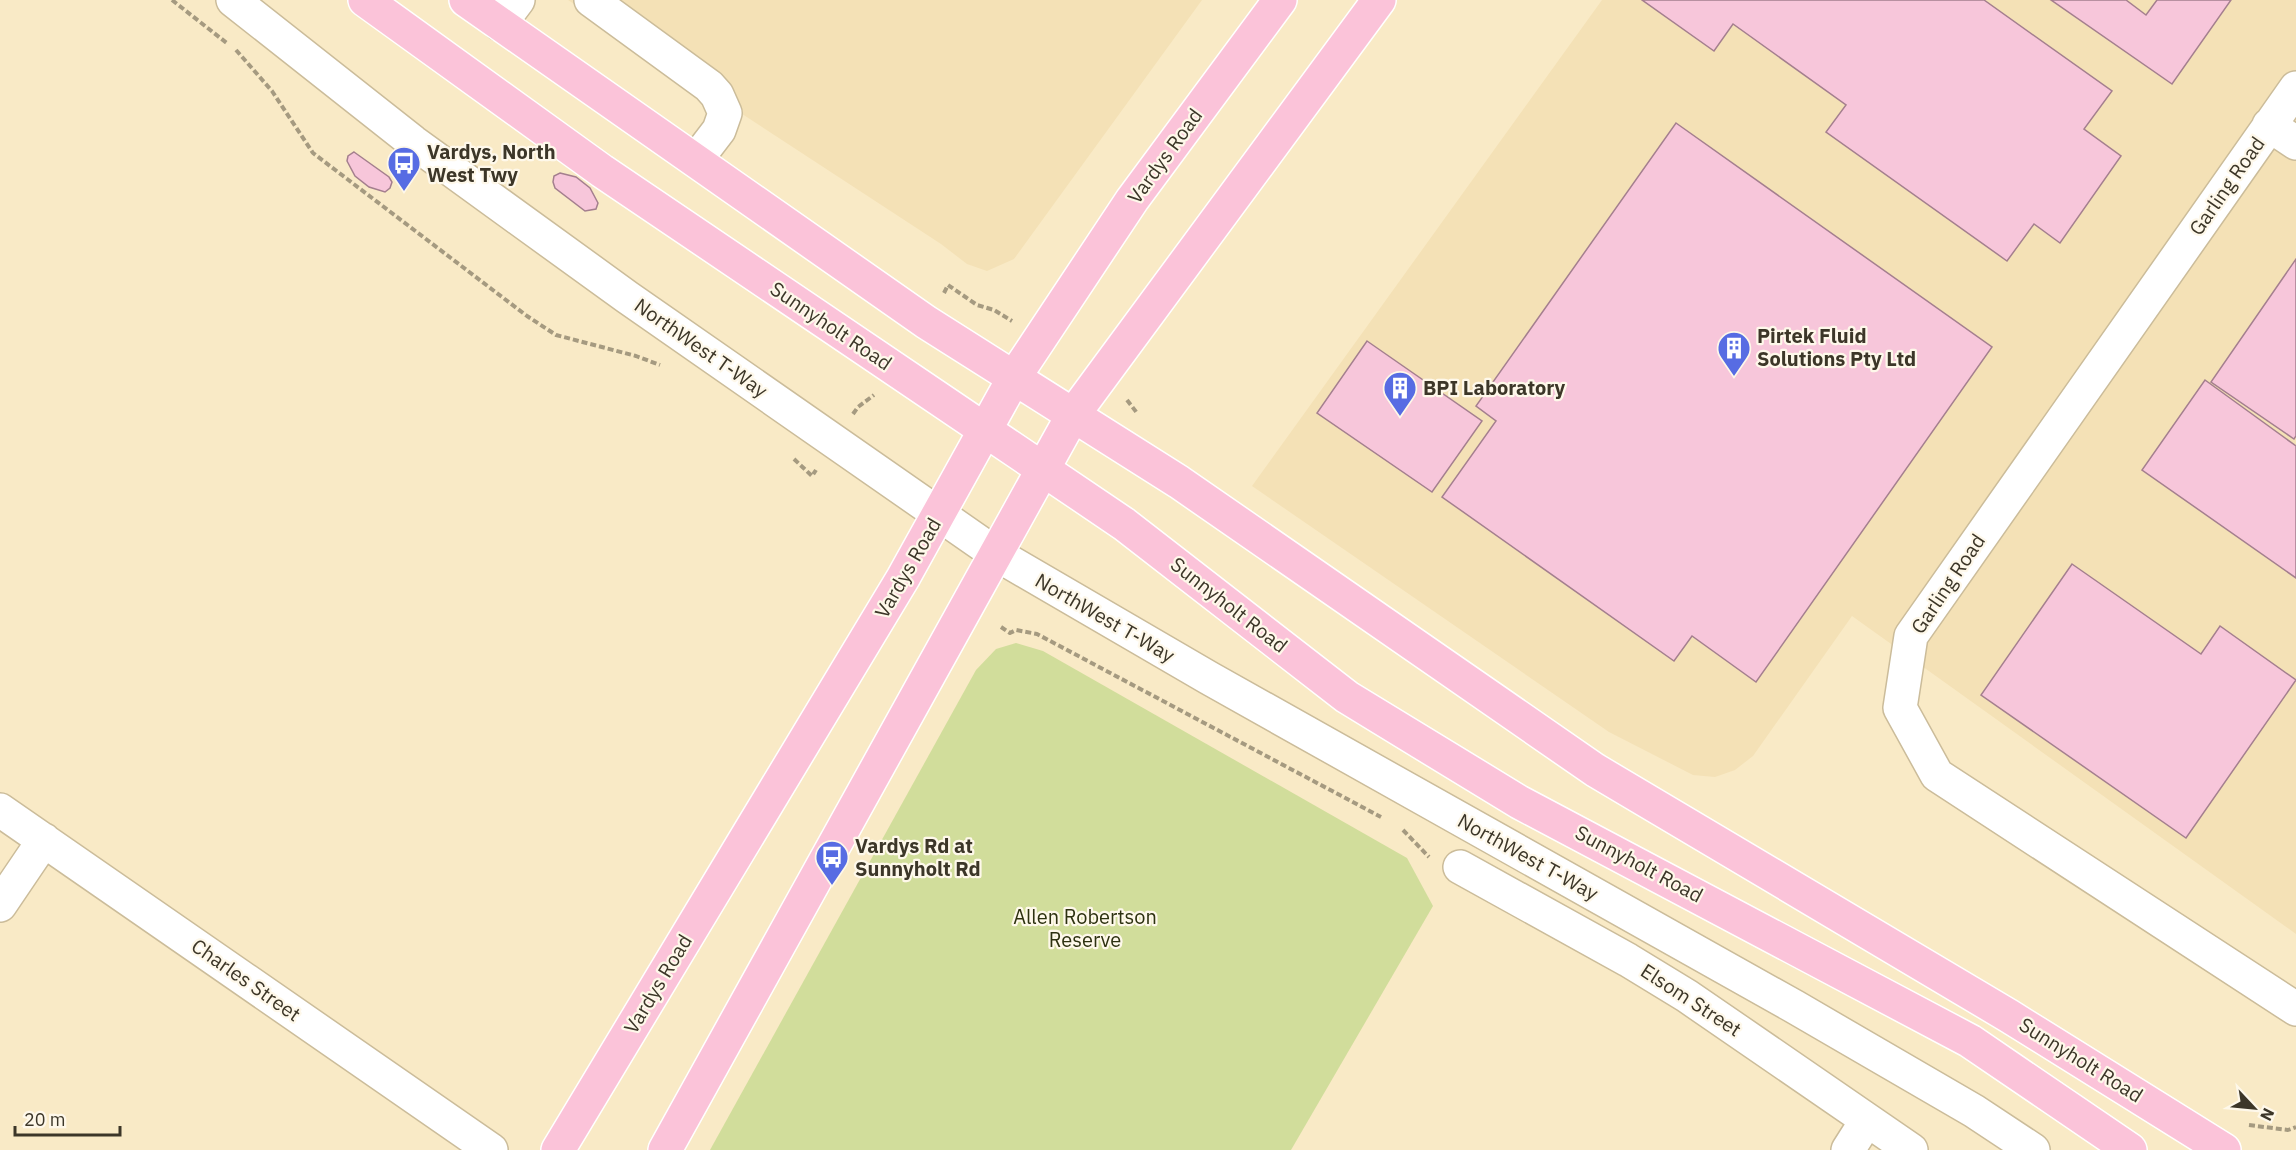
<svg xmlns="http://www.w3.org/2000/svg" width="2296" height="1150" font-family="'IBM Plex Sans',sans-serif">
<rect width="100%" height="100%" fill="#f9eac6"/>
<path fill="#f4e1b6" d="M568 0H1202L1014 259 987 271 967 264 941 244Z
M1602 0H2296V934L1852 616 1753 756 1735 770 1715 777 1693 775 1609 732 1252 486Z"/>
<path fill="#d1dd9b" d="M1016 643 1043 651 1407 858 1433 906 1291 1150H710L976 670 996 649Z"/>
<path fill="#f7c6da" stroke="#a47f8e" stroke-width="1.5" d="M1642 0H1984L2112 91 2084 129 2121 156 2060 243 2034 224 2007 261 1826 132 1846 105 1733 24 1714 51Z
M2051 0H2126L2146 15 2157 0H2231L2172 84Z
M1676 123 1992 347 1756 682 1692 636 1674 661 1442 497 1496 421 1476 406Z
M354 152 389 177 392 182 390 188 385 192 369 187 355 176 347 161 348 156Z
M560 173 576 177 590 188 598 203 596 209 585 211 555 188 553 182 554 176Z
M2296 259V436L2294 439 2211 382Z
M1367 341 1482 421 1432 492 1317 413Z
M2205 380 2296 446V578L2142 470Z
M2072 564 2201 654 2220 626 2296 680 2186 838 1981 695Z"/>
<g fill="none" stroke-linecap="round" stroke-linejoin="round">
<defs>
<path id="minor" d="M233 0 413 142 627 297 996 554 1209 678 1795 1007 1974 1111 2033 1150
M591 0 709 86 717 95 725 113 719 130 696 160
M500 24 518 0
M2296 88 1911 636 1900 708 1937 775 2296 1009
M2269 125 2296 143
M0 810 491 1150
M1460 867 1628 960 1687 996 1911 1150
M0 905 44 840
M1848 1150 1867 1120"/>
<path id="major" d="M365 0 602 171 1124 524 1347 697 1519 802 1970 1041 2130 1150
M466 0 926 322 1179 482 1595 770 2009 1016 2224 1150
M558 1150 903 578 1015 376 1132 200 1280 0
M665 1150 1073 415 1379 0"/>
</defs>
<use href="#minor" stroke="#cbbc9a" stroke-width="36"/>
<use href="#major" stroke="#fff" stroke-width="36"/>
<path stroke="#a59a80" stroke-width="4" stroke-dasharray="6 3" stroke-linecap="butt" d="M172 0 228 44
M236 50 272 91 313 153 527 316 556 335 636 356 660 365
M944 293 948 285 977 305 994 310 1012 321
M1127 400 1137 413
M853 414 858 407 874 395
M794 459 812 476 816 470
M1001 627 1010 633 1016 630 1037 634 1381 817
M1403 830 1429 857
M2249 1125 2288 1130 2296 1127"/>
<use href="#minor" stroke="#fff" stroke-width="33"/>
<use href="#major" stroke="#fbc3d9" stroke-width="33"/>
</g>
<defs>
<symbol id="bus-pin" viewBox="-11 -11 22 30"><path d="M0 17L-7.5 6A9.5 9.5 0 1 1 7.5 6Z" fill="#576ce3" stroke="#fef8ea"/><path d="M-5-6H5V4H4V6H2V4H-2V6H-4V4H-5ZM-3.5-4V0h7V-4ZM-3.5 1.2v1.5H-2V1.2ZM2 1.2v1.5H3.5V1.2Z" fill="#fff"/></symbol>
<symbol id="building-pin" viewBox="-11 -11 22 30"><path d="M0 17L-7.5 6A9.5 9.5 0 1 1 7.5 6Z" fill="#576ce3" stroke="#fef8ea"/><path d="M-4-6H4V6H1V3H-1V6H-4ZM-2.5-4.3h1.7v1.8h-1.7ZM.8-4.3h1.7v1.8H.8ZM-2.5-1h1.7V.8h-1.7ZM.8-1h1.7V.8H.8Z" fill="#fff"/></symbol>
</defs>
<g fill-rule="evenodd">
<use href="#bus-pin" x="385" y="144" width="38" height="52"/>
<use href="#building-pin" x="1715" y="329" width="38" height="52"/>
<use href="#building-pin" x="1381" y="369" width="38" height="52"/>
<use href="#bus-pin" x="813" y="838" width="38" height="52"/>
</g>
<g text-anchor="middle" stroke-width="4.5" stroke-linejoin="round" paint-order="stroke">
<g font-size="20" font-weight="bold" fill="#3c3628" stroke="#fef8ea" text-anchor="start">
<text x="427" y="159">Vardys, North<tspan x="427" dy="23">West Twy</tspan></text>
<text x="1757" y="343">Pirtek Fluid<tspan x="1757" dy="23">Solutions Pty Ltd</tspan></text>
<text x="1423" y="395">BPI Laboratory</text>
<text x="855" y="853">Vardys Rd at<tspan x="855" dy="23">Sunnyholt Rd</tspan></text>
</g>
<g font-size="20" fill="#3c3628" stroke="#fef8ea">
<text transform="translate(1165 156) rotate(-54)" y="7">Vardys Road</text>
<text transform="translate(2227 186) rotate(-55)" y="7">Garling Road</text>
<text transform="translate(831 326) rotate(34)" y="7">Sunnyholt Road</text>
<text transform="translate(701 348) rotate(35)" y="7">NorthWest T-Way</text>
<text transform="translate(908 568) rotate(-60)" y="7">Vardys Road</text>
<text transform="translate(1948 584) rotate(-56)" y="7">Garling Road</text>
<text transform="translate(1229 605) rotate(38)" y="7">Sunnyholt Road</text>
<text transform="translate(1105 618) rotate(30)" y="7">NorthWest T-Way</text>
<text transform="translate(1528 857) rotate(29)" y="7">NorthWest T-Way</text>
<text transform="translate(1639 864) rotate(28)" y="7">Sunnyholt Road</text>
<text transform="translate(246 980) rotate(35)" y="7">Charles Street</text>
<text transform="translate(658 984) rotate(-59)" y="7">Vardys Road</text>
<text transform="translate(1691 1000) rotate(33)" y="7">Elsom Street</text>
<text transform="translate(2081 1060) rotate(32)" y="7">Sunnyholt Road</text>
</g>
<g font-size="20" fill="#2d3110" stroke="#fef8ea">
<text x="1085" y="924">Allen Robertson<tspan x="1085" dy="23">Reserve</tspan></text>
</g>
</g>
<g transform="translate(2254 1108) rotate(116)" stroke="#fef8ea" stroke-width="4.5" paint-order="stroke">
<path d="M0-4.5L10 22L0 15L-10 22Z" fill="#3c3628"/>
<text y="-9" font-size="16" font-weight="bold" text-anchor="middle" fill="#3c3628">N</text>
</g>
<path d="M15 1126v9h105v-9" fill="none" stroke="#3c3628" stroke-width="3"/>
<text x="24" y="1126" font-size="18" fill="#3c3628" stroke="#fef8ea" stroke-width="4.5" paint-order="stroke">20 m</text>
</svg>
